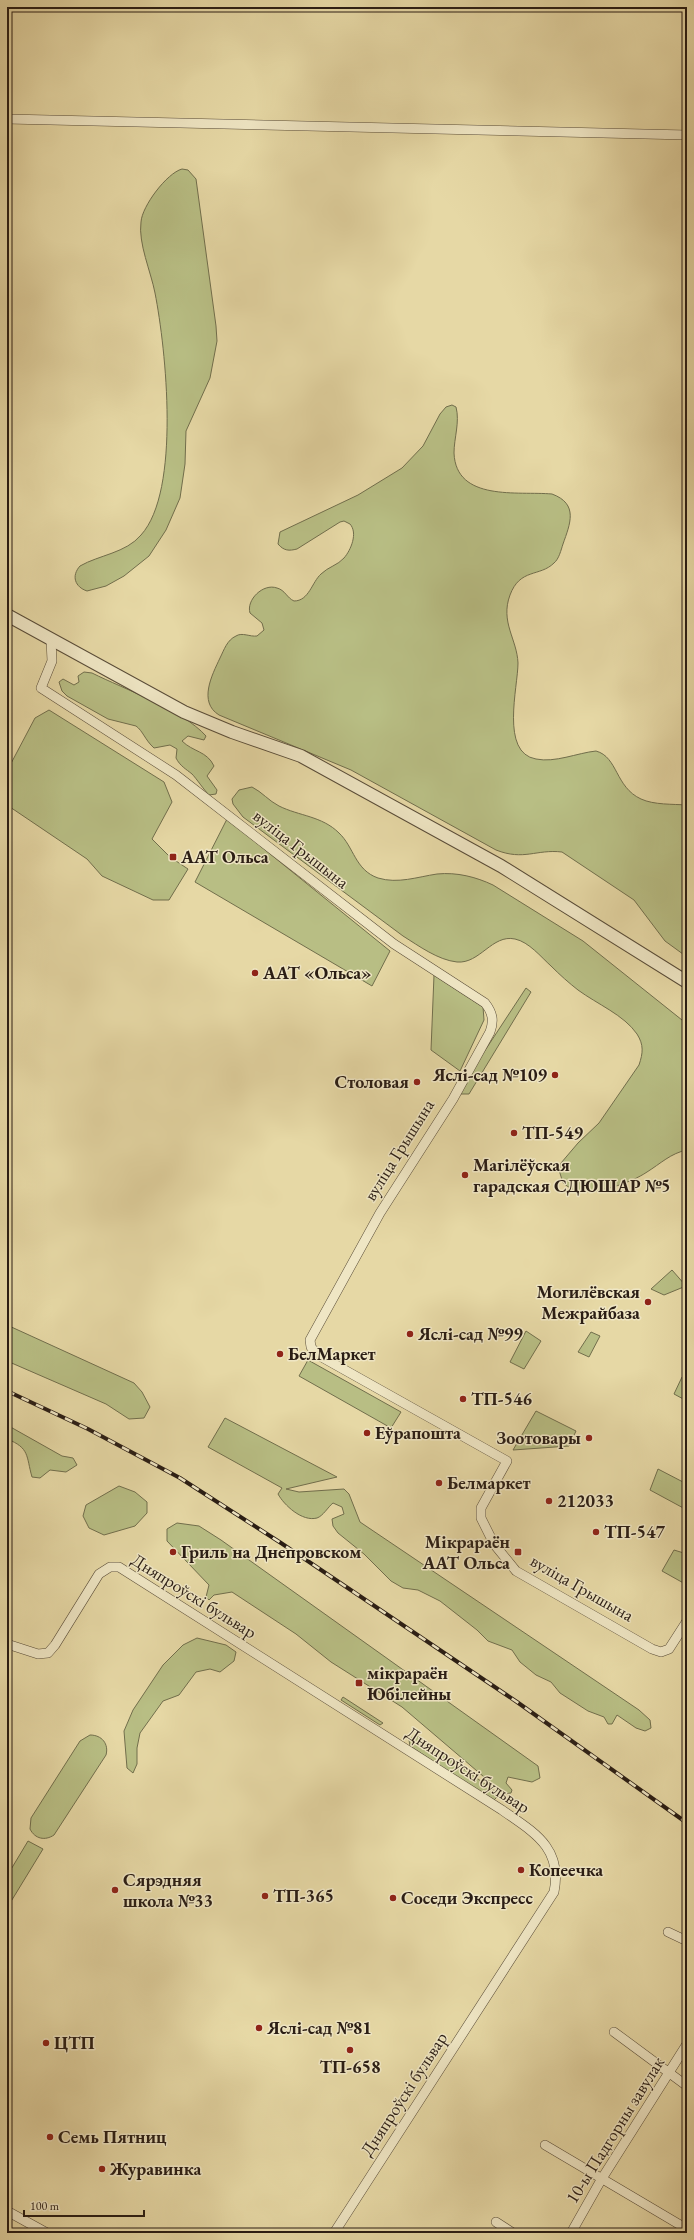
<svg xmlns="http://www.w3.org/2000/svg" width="694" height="2240" font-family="'EB Garamond',serif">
<rect width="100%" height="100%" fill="#e6d8a5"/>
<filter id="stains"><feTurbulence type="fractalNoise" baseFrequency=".005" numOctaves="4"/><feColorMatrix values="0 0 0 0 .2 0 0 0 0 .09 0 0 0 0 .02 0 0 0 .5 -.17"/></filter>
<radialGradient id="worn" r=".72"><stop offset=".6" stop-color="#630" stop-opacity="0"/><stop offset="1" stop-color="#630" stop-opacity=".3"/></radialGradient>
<path fill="#b8be84" stroke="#716e4c" d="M182 169 188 170 196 179 216 326 217 341 210 378 186 431 185 464 180 498 166 530 149 556 124 576 106 586 87 591C75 587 71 576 80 566 99 555 126 553 141 535 181 491 166 349 155 293 151 272 138 243 141 222 142 206 167 173 182 169Z
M452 405 456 407C460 422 454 438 454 453 456 502 518 491 552 494 579 504 570 524 563 544 561 550 559 559 554 563 540 577 520 568 510 595 500 622 517 639 518 663 518 687 500 753 536 759 555 763 577 753 596 751 618 757 615 787 641 799 654 805 673 804 687 805V957L665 941 634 900 562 852C536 849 524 861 496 850L351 770 219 715C198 702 212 675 220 658 224 650 227 640 236 636 242 632 250 637 257 636L264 630 262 623 250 613C246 600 263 583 277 588 285 590 287 598 294 601 309 601 312 582 321 574 328 567 338 565 344 558 351 550 358 533 350 524L344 521 340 522 297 549C289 551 284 551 278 544L280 532 358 495 402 468 423 446 440 414 446 407Z
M84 672 92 673C124 689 183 710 206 736L204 740 188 736 182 741C193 752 207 751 214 766L207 776 217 790 216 794 209 795C204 790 196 778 192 774 186 769 180 766 176 758L177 749 170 745 154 748C145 740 143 731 136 726L108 719 67 696 62 691 59 682 63 679 74 685 79 682 78 676Z
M49 710 164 782 172 802 152 839 170 857 188 869 169 900H153L102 876 87 859 7 805V771L35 718Z
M252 787C262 792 269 801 279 806 299 816 322 816 339 833 354 847 355 870 378 878 398 884 417 877 437 874 457 872 476 877 493 885L583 941 687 1024V1150C671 1153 660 1164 647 1172 631 1183 595 1195 576 1191 571 1189 567 1186 563 1183L559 1170 561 1163 578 1143 599 1123 639 1065C643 1053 644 1045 637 1034 624 1015 597 1004 578 990 569 983 560 975 551 966 541 957 529 942 515 939 492 934 480 964 457 962 438 960 419 946 403 936L243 817 233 804 232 799 239 790Z
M227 819 390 951 372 986 195 882Z
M434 975 483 1007 484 1020 460 1071 431 1050Z
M526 988 531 992 469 1094H461V1087Z
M672 1270 686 1286 664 1295 651 1289Z
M7 1325 134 1383 142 1392 150 1407 144 1418 129 1419 106 1404 7 1361Z
M526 1331 541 1341 524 1369 510 1362Z
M591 1332 600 1336 589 1357 578 1352Z
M308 1360 401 1412 391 1428 299 1376Z
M682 1377 687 1380V1401L674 1394Z
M536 1411 576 1431 569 1446 513 1450Z
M225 1418 337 1477 286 1489 299 1492 344 1489 349 1494 360 1522 639 1710 650 1720 651 1728 645 1731 636 1728 617 1715 612 1724H608L604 1717 588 1711 560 1693 551 1682 536 1675 520 1662 512 1650 488 1641 477 1630 440 1601 418 1590 403 1588 391 1581 364 1554 338 1533 333 1526 332 1519 344 1514 342 1507 333 1503C328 1507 323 1516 317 1518 302 1522 284 1505 278 1494L282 1488 208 1447Z
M7 1425 62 1456 73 1458 77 1465 66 1472 50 1470 40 1478 32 1477C26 1456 30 1448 7 1439Z
M658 1469 683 1482 687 1475V1510L650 1490Z
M119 1486 135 1492 147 1502V1513L135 1526 104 1535 89 1528 83 1516 86 1505Z
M177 1523 199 1526 221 1540 538 1766 540 1778 532 1782 508 1777 506 1783 512 1790 511 1793 504 1794 402 1707 331 1662 296 1634 232 1592 214 1595 209 1600 206 1597 209 1585 167 1541V1529Z
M674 1550 687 1554V1585L662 1571Z
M197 1638 226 1645 236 1652 234 1661 220 1672 210 1669 196 1672 179 1695 163 1701 140 1733 137 1748V1764L133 1773 127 1768 124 1731 133 1710 163 1665 183 1645Z
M343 1697 383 1723 380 1725 341 1700Z
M90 1735C102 1735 109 1744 106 1755L54 1835C45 1841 35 1839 30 1829L31 1818 80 1741Z
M414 1736 420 1737 496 1792 497 1797 493 1801 410 1746 409 1740Z
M28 1841 43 1849 7 1908V1876Z"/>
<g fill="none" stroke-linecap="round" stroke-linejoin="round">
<defs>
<path id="minor" d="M7 119 687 135
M51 640 52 661 41 688 176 775 394 944 485 1003C493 1013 494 1021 490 1032L453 1099 380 1213 310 1340 311 1347 318 1355 507 1461 481 1508V1518L494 1544 516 1571 652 1649 661 1652 669 1649 687 1621
M7 1644 38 1654 48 1653 55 1645 99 1574 110 1567H119L502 1810C533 1832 563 1847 554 1892L334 2233
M668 1932 687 1941
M614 2032 687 2086
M545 2145 687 2229
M7 2211 47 2233
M496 2222 513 2233
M571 2233 601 2180 687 2044"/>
<path id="tertiary" d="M7 615 184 712 232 732 301 756 501 866 687 982
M682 2233 687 2225"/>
</defs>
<use href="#minor" stroke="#594c38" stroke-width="10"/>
<use href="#tertiary" stroke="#594c38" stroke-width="14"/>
<use href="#minor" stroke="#efe6c4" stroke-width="9"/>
<use href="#tertiary" stroke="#efe6c4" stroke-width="12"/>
<defs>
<path id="rail" d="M7 1391 88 1429 180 1478 281 1543 517 1702 687 1823"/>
</defs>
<use href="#rail" stroke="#2a1d14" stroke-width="4"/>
<use href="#rail" stroke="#efe6c4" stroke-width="2.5" stroke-dasharray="8" stroke-linecap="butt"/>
</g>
<g fill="#8f2418" stroke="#efe6c4" stroke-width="1.5">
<rect x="169" y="853" width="8" height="8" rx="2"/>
<circle cx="255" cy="973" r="4"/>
<circle cx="555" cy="1075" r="4"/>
<circle cx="417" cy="1082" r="4"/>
<circle cx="514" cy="1133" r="4"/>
<circle cx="465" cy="1175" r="4"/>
<circle cx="648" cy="1302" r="4"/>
<circle cx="410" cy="1334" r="4"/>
<circle cx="280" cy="1354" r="4"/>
<circle cx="463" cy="1399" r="4"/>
<circle cx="367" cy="1433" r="4"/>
<circle cx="589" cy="1438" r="4"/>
<circle cx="439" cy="1483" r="4"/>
<circle cx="549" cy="1501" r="4"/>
<circle cx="596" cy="1532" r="4"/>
<circle cx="173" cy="1552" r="4"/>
<rect x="514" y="1548" width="8" height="8" rx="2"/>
<rect x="355" y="1679" width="8" height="8" rx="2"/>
<circle cx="521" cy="1870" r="4"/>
<circle cx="115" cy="1890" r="4"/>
<circle cx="265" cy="1896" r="4"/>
<circle cx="393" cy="1898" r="4"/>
<circle cx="259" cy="2028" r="4"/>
<circle cx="46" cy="2043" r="4"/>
<circle cx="350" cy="2050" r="4"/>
<circle cx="50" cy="2137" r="4"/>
<circle cx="102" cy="2169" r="4"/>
</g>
<g text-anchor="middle" stroke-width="3" stroke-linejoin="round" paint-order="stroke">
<g font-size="18" fill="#2a1d14" stroke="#efe6c4">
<text transform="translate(301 849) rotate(38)" y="6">вуліца Грышына</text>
<text transform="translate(399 1150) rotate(-58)" y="6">вуліца Грышына</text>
<text transform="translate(582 1588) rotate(30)" y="6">вуліца Грышына</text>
<text transform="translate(194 1596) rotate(32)" y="6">Дняпроўскі бульвар</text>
<text transform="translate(468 1770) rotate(33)" y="6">Дняпроўскі бульвар</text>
<text transform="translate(404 2094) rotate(-57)" y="6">Дняпроўскі бульвар</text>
<text transform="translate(615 2130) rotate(-58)" y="6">10-ы Падгорны завулак</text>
</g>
<g font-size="18" font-weight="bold" fill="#2a1d14" stroke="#efe6c4" text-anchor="start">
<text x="181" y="863">ААТ Ольса</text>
<text x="263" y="979">ААТ «Ольса»</text>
<text x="547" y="1081" text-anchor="end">Яслі-сад №109</text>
<text x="409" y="1088" text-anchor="end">Столовая</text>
<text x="522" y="1139">ТП-549</text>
<text x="473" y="1171">Магілёўская<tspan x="473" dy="21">гарадская СДЮШАР №5</tspan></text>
<text x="640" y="1298" text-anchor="end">Могилёвская<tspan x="640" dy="21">Межрайбаза</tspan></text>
<text x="418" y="1340">Яслі-сад №99</text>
<text x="288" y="1360">БелМаркет</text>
<text x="471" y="1405">ТП-546</text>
<text x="375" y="1439">Еўрапошта</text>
<text x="581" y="1444" text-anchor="end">Зоотовары</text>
<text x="447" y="1489">Белмаркет</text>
<text x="557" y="1507">212033</text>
<text x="604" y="1538">ТП-547</text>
<text x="510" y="1548" text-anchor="end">Мікрараён<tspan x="510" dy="21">ААТ Ольса</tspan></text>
<text x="181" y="1558">Гриль на Днепровском</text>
<text x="367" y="1679">мікрараён<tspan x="367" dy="21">Юбілейны</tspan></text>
<text x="529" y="1876">Копеечка</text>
<text x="123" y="1886">Сярэдняя<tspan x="123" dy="21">школа №33</tspan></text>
<text x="273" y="1902">ТП-365</text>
<text x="401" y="1904">Соседи Экспресс</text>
<text x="267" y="2034">Яслі-сад №81</text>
<text x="54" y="2049">ЦТП</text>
<text x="350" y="2073" text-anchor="middle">ТП-658</text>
<text x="58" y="2143">Семь Пятниц</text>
<text x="110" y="2175">Журавинка</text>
</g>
</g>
<rect width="694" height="2240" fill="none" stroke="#e6d8a5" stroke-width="24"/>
<rect x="8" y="8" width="678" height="2224" fill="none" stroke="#2a1d14" stroke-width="2"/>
<rect x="12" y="12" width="670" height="2216" fill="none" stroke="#2a1d14"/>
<path d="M24 2210v6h120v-6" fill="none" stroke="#2a1d14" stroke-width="2"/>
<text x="30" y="2210" font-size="12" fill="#2a1d14" stroke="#efe6c4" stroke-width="3" paint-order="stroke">100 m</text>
<rect width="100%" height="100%" filter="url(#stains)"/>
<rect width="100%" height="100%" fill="url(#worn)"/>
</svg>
